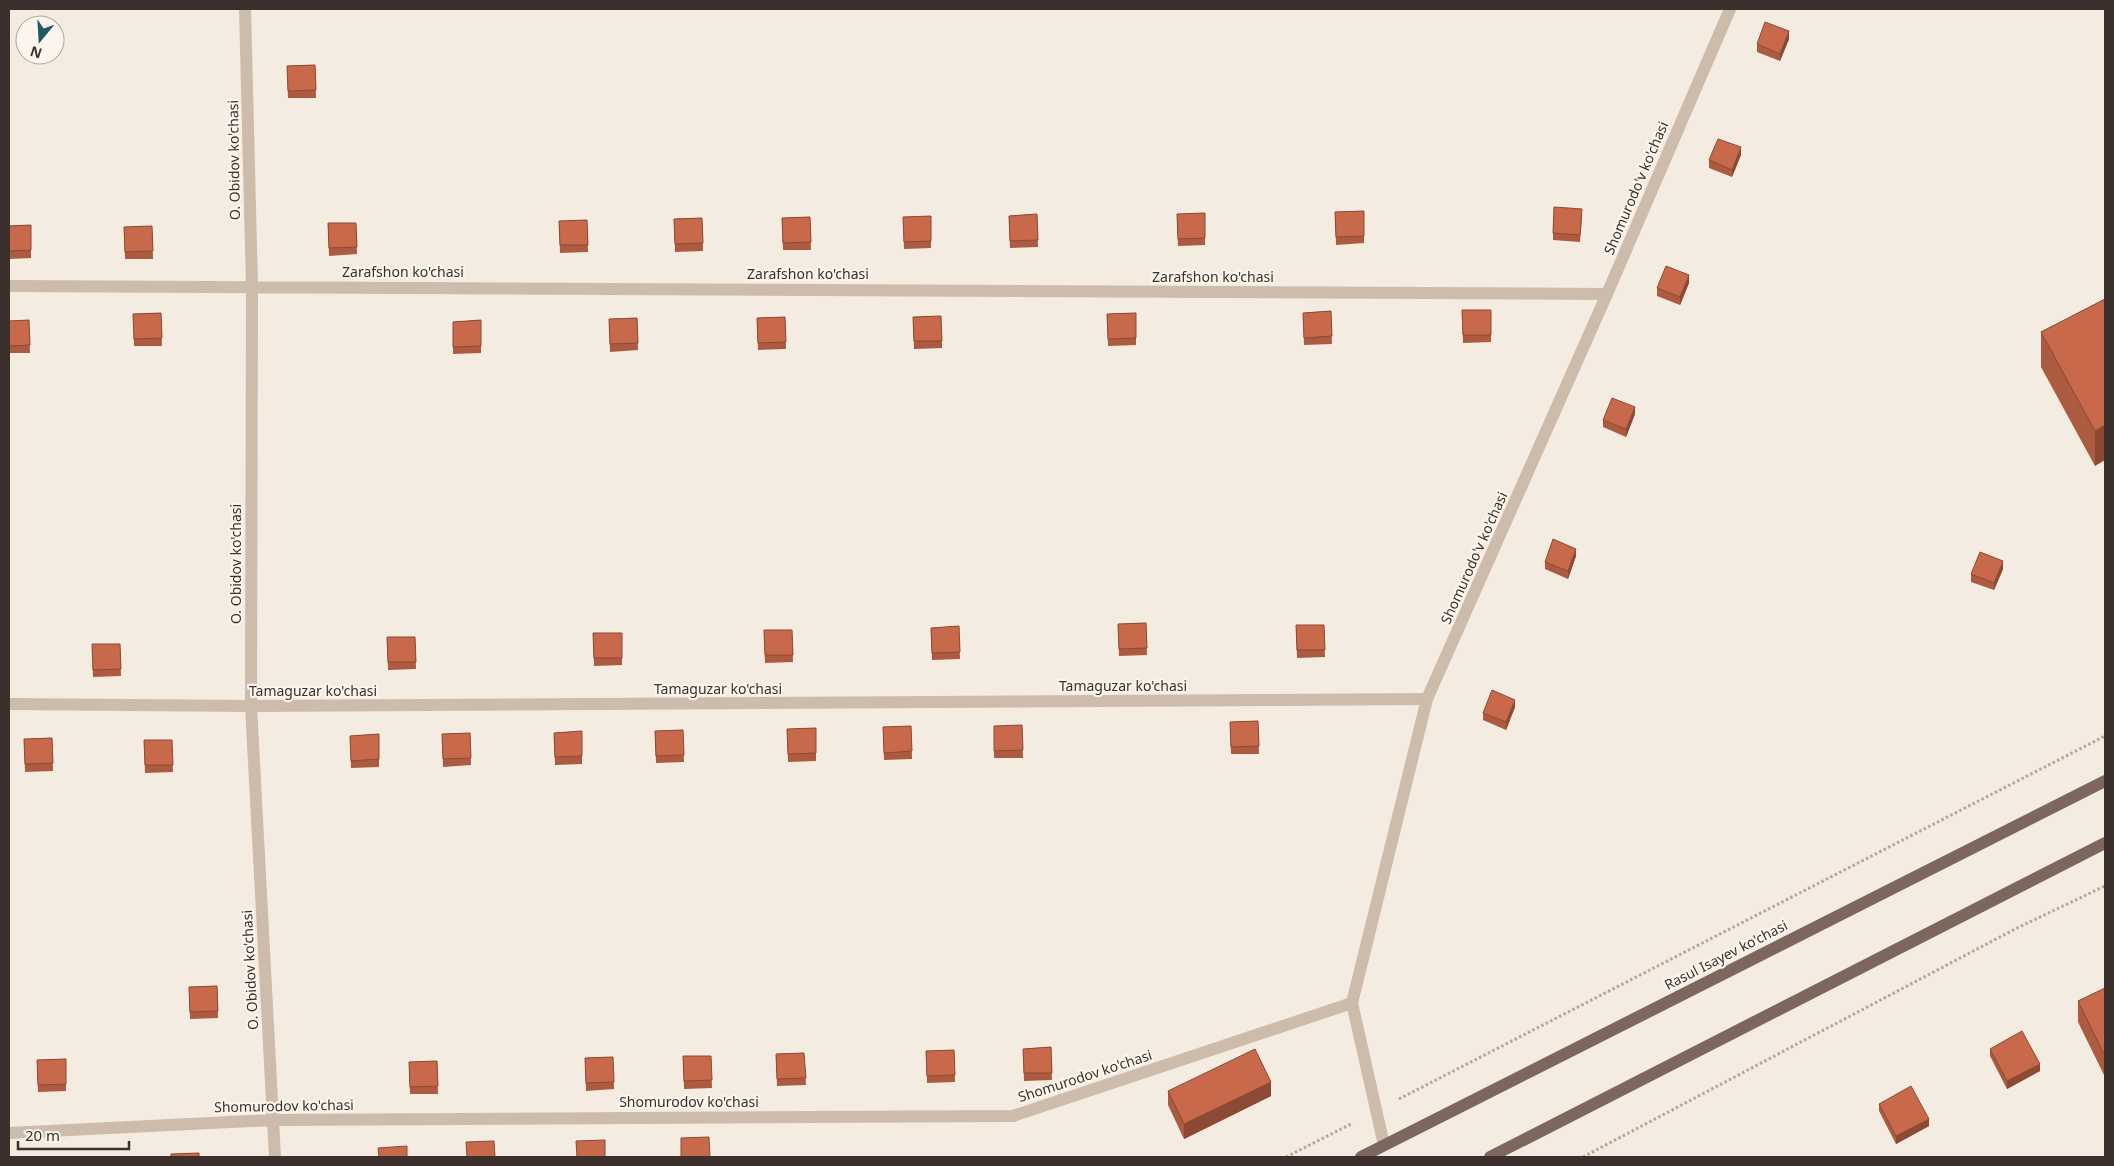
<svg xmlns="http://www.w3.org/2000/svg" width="2114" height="1166" font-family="'Noto Sans',sans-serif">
<rect width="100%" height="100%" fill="#f4ebe1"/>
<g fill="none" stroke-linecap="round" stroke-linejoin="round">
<path stroke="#b9a596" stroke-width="3" stroke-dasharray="2.5 2.5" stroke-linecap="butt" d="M1399 1099 2105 736
M1286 1157 1353 1123
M1583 1157 2017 928 2105 886"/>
<path stroke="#cdbbac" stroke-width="12" d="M245 9 252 286 251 706 275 1157
M9 286 1607 294
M9 704 251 706 1427 699
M9 1133 273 1120 1013 1116 1352 1003"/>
<path stroke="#cdbbac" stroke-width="12" d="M1384 1145 1352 1003 1427 699 1607 294 1730 9"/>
<path stroke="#7d675c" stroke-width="12" d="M1361 1157 2105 781
M1490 1157 2105 843"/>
</g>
<path fill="#ac5a40" d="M1789 39 1780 61 1757 52V44Z
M315 65 316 98H288L287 66Z
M1741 155 1732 177 1709 168V160Z
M1364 211V243L1336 245 1335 212Z
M1205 213V245L1178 246 1177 214Z
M1037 214 1038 247 1010 248 1009 216Z
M931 216V248L904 249 903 217Z
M810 217 811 250H783L782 218Z
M1582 217 1580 242 1553 240V233Z
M702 218 703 251 675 252 674 219Z
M587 220 588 252 560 253 559 221Z
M328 223H356L357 254 329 256Z
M31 225V258L9 259V226Z
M152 226 153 259H125L124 227Z
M1689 283 1680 305 1657 296V288Z
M2105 299 2095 466 2041 367V332Z
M1462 310H1491V342L1463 343Z
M1331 311 1332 344 1304 345 1303 313Z
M161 313 162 346H134L133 314Z
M1136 313V345L1108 346 1107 314Z
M785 317 786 349 758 350 757 318Z
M913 317 942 341V348L914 349Z
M637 318 638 350 610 352 609 319Z
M29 320 30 353H9V321Z
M481 320V353L453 354V322Z
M1635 414 1626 437 1603 427V420Z
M1576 556 1568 579 1545 569V562Z
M2003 569 1994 590 1971 582V574Z
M1146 623 1147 655 1119 656 1118 624Z
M1296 625H1324L1325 657 1297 658Z
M959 626 960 659 932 660 931 628Z
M764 630H792L793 662 765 663Z
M593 633H622V665L594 666Z
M387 637H415L416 669 388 670Z
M92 644H120L121 676 93 677Z
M1515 707 1506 730 1483 720V713Z
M1258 721 1259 754H1231L1230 722Z
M1022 725 1023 758H994V726Z
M911 726 912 759 884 760 883 727Z
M816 728V761L788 762 787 729Z
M683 730 684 762 656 763 655 731Z
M582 731V764L555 765 554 733Z
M470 733 471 765 443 767 442 734Z
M379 734V767L351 768 350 736Z
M52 738 53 771 25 772 24 739Z
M144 740H172L173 772 145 773Z
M217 986 218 1018 190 1019 189 987Z
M2105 988V1077L2078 1022V1001Z
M1051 1047 1052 1080 1024 1081 1023 1049Z
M1990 1049 2040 1071 2007 1089 1990 1056Z
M954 1050 955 1082 927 1083 926 1051Z
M804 1053 806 1085 777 1086 776 1054Z
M683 1056H711L712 1088 684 1089Z
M613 1057 614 1089 586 1091 585 1058Z
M66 1059V1091L38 1092 37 1060Z
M437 1061 438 1094H410L409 1062Z
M1168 1091 1271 1096 1184 1139 1168 1105Z
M1879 1104 1929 1126 1896 1144 1879 1111Z"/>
<path fill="#8c4a34" d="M1789 31V39L1780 61V54Z
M1741 147V155L1732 177V170Z
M1689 275V283L1680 305V297Z
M1635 407V414L1626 437V429Z
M2105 425V460L2095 466V431Z
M1576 549V556L1568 579V571Z
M2003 561V569L1994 590V583Z
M1515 700V707L1506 730V722Z
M2040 1064V1071L2007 1089V1081Z
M1271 1082V1096L1184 1139V1124Z
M1929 1119V1126L1896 1144V1136Z"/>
<path fill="#c8694b" stroke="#8c4a34" d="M1765 22 1789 31 1780 54 1757 44Z
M315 65 316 90 288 91 287 66Z
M1718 139 1741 147 1732 170 1709 160Z
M1554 207 1582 209 1580 235 1553 233Z
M1364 211V236L1336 237 1335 212Z
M1205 213V238L1178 239 1177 214Z
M1037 214 1038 240 1010 241 1009 216Z
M931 216V241L904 242 903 217Z
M810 217 811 242 783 243 782 218Z
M702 218 703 243 675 244 674 219Z
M587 220 588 245H560L559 221Z
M328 223H356L357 247 329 248Z
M31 225V250L9 251V226Z
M152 226 153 251 125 252 124 227Z
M1666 266 1689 275 1680 297 1657 288Z
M2105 299V425L2095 431 2041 332Z
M1462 310H1491V335H1463Z
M1331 311 1332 336 1304 338 1303 313Z
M161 313 162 338 134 339 133 314Z
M1136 313V338L1108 339 1107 314Z
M941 316 942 341H914L913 317Z
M785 317 786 342 758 343 757 318Z
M637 318 638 343 610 344 609 319Z
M29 320 30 345 9 346V321Z
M481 320V346L453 347V322Z
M1612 398 1635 407 1626 429 1603 420Z
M1553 539 1576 549 1568 571 1545 562Z
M1980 552 2003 561 1994 583 1971 574Z
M1146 623 1147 648 1119 649 1118 624Z
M1296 625H1324L1325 650H1297Z
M959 626 960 652 932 653 931 628Z
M764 630H792L793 655H765Z
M593 633H622V658H594Z
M387 637H415L416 662H388Z
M92 644H120L121 669 93 670Z
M1492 690 1515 700 1506 722 1483 713Z
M1258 721 1259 746 1231 747 1230 722Z
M1022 725 1023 750 994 751V726Z
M911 726 912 751 884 753 883 727Z
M816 728V753L788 754 787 729Z
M683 730 684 755 656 756 655 731Z
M582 731V756L555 757 554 733Z
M470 733 471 758 443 759 442 734Z
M379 734V759L351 761 350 736Z
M52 738 53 763 25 764 24 739Z
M144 740H172L173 765H145Z
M217 986 218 1011 190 1012 189 987Z
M2105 988V1056L2078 1001Z
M2022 1031 2040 1064 2007 1081 1990 1049Z
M1051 1047 1052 1073H1024L1023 1049Z
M1255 1049 1271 1082 1184 1124 1168 1091Z
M954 1050 955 1075 927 1076 926 1051Z
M804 1053 806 1078 777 1079 776 1054Z
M683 1056H711L712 1080 684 1081Z
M613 1057 614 1082 586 1083 585 1058Z
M66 1059V1084L38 1085 37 1060Z
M437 1061 438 1086 410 1087 409 1062Z
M1911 1086 1929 1119 1896 1136 1879 1104Z
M709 1137 710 1157H681V1138Z
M605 1140V1157H577L576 1141Z
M494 1141 495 1157H467L466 1142Z
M407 1146V1157H379L378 1148Z
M199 1153V1157H171V1154Z"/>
<g text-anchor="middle" stroke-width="4.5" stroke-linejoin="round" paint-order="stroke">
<g font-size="14" fill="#3b302b" stroke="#fbf5ee">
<text transform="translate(234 160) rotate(-91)" y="5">O. Obidov ko'chasi</text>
<text transform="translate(1636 188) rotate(-67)" y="5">Shomurodo'v ko'chasi</text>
<text x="403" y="277">Zarafshon ko'chasi</text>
<text x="808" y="279">Zarafshon ko'chasi</text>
<text x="1213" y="282">Zarafshon ko'chasi</text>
<text transform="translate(1474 558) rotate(-66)" y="5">Shomurodo'v ko'chasi</text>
<text transform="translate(236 564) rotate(-90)" y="5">O. Obidov ko'chasi</text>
<text x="1123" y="691">Tamaguzar ko'chasi</text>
<text x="718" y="694">Tamaguzar ko'chasi</text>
<text x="313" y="696">Tamaguzar ko'chasi</text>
<text transform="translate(1726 955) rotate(-27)" y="5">Rasul Isayev ko'chasi</text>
<text transform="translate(250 970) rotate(-93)" y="5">O. Obidov ko'chasi</text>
<text transform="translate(1085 1076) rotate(-18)" y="5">Shomurodov ko'chasi</text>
<text x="689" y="1107">Shomurodov ko'chasi</text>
<text transform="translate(284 1106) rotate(-1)" y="5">Shomurodov ko'chasi</text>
</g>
</g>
<rect width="2114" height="1166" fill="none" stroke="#3b302b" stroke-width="20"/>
<g transform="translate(40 40) rotate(198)"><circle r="24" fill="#fbf5ee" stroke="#aea6a0"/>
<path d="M0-4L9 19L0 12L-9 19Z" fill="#1f5a5e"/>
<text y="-8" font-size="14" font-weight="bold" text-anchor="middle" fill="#3b302b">N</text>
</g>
<path d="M18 1141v8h111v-8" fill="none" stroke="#3b302b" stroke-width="2.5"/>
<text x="25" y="1141" font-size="15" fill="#3b302b" stroke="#fbf5ee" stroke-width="4" paint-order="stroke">20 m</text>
</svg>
